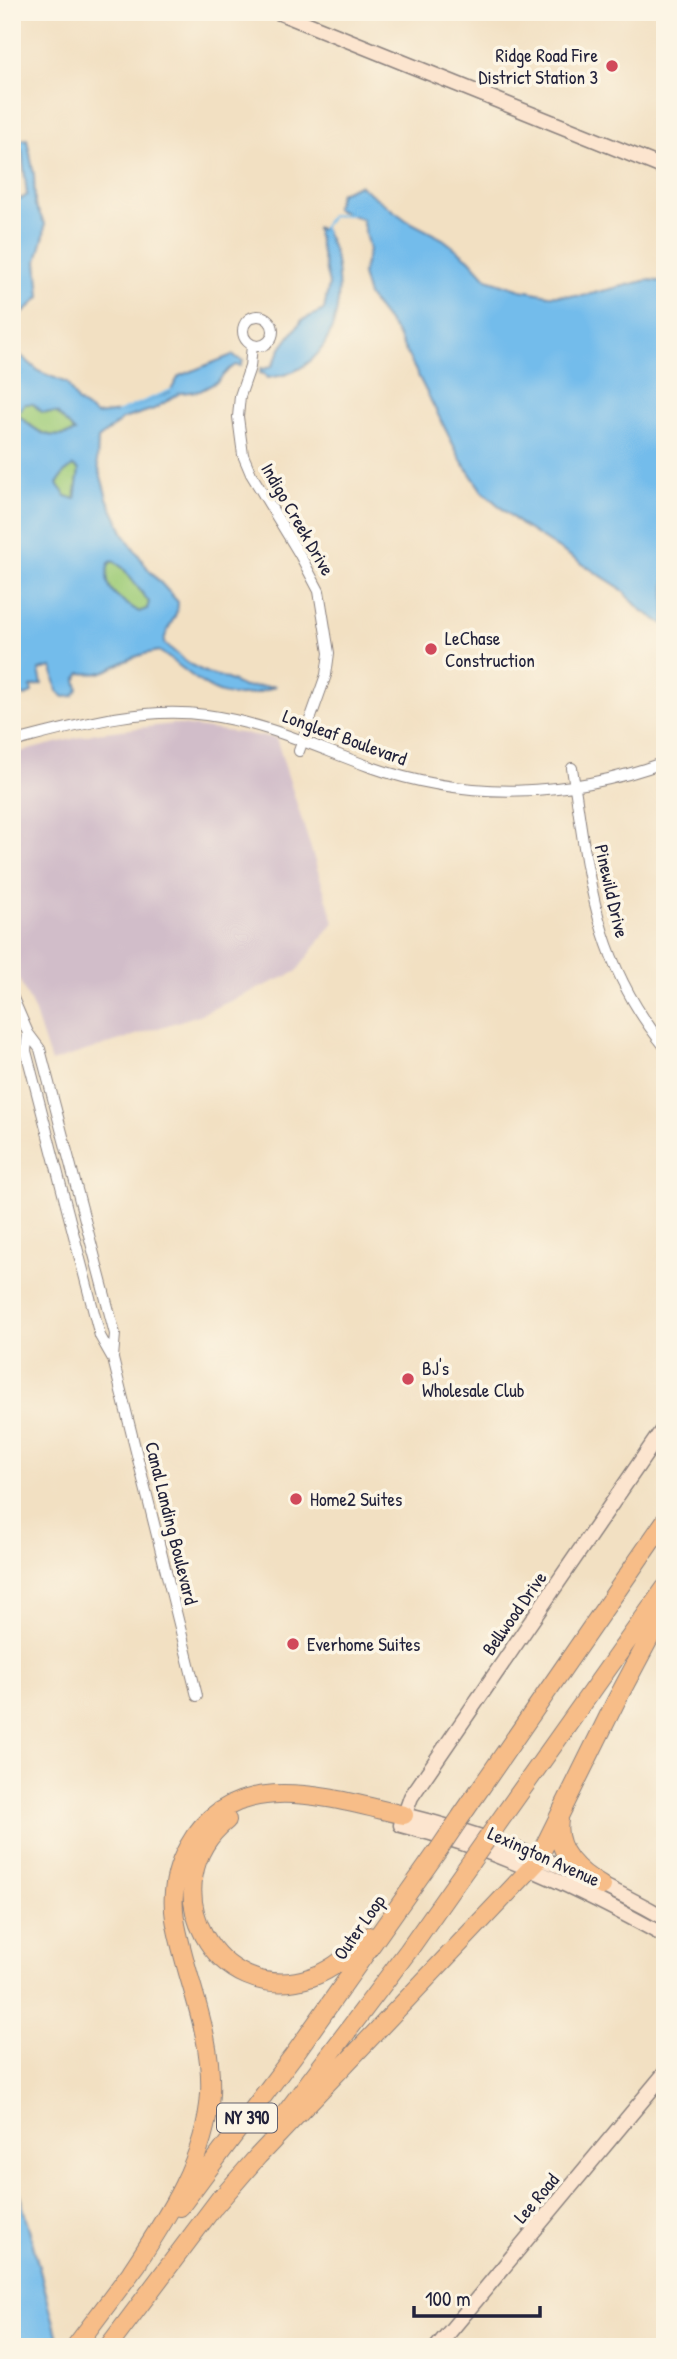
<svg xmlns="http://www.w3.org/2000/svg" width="677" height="2359" font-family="'Patrick Hand',sans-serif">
<rect width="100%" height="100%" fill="#fcf5e5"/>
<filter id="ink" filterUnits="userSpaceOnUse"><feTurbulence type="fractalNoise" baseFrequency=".0143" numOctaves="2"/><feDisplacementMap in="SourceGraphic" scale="14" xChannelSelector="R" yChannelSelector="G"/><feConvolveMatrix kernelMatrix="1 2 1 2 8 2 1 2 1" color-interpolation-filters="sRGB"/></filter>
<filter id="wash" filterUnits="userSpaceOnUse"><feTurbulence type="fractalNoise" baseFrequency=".00686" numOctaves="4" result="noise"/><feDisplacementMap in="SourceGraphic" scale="28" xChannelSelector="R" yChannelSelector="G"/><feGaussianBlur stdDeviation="1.57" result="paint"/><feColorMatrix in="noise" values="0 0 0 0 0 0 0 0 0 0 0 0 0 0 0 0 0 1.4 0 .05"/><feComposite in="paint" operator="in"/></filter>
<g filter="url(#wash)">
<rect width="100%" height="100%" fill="#f2e0c2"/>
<path fill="#d1bdc9" d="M173 724 276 738 334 922 296 972 199 1015 51 1062 34 1010 12 965V754L96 733Z"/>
<path fill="#a2ce7b" stroke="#62785b" stroke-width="2" d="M25 404H33L43 412 57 413 76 432C47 441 38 432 17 414Z
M73 466 79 470 75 499 66 496 57 484 64 473Z
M114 561 123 568 149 602 147 609 139 612C119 599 101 590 109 563Z"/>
<path fill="#73bceb" stroke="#4a6f93" stroke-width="2" fill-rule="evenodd" d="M27 139 34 175 35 205 45 224 44 235 37 261 40 297 17 319 12 327 14 206 12 194 21 199 27 195 22 151 19 147H12V141Z
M359 185 406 220 443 239 469 259 487 279 521 290 549 295 582 296 648 280 665 282V625L640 609 620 588 520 524 482 491 461 460 396 332 368 296 362 275 369 250 362 219 335 209 340 193Z
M316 228 325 230C328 238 333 247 335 256 346 311 331 372 267 378L264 374 260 373 261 368 265 369 272 366 282 347 302 320 324 310 329 284Z
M12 337 20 355 40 372 67 383 77 401 96 415 120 412 170 392 179 376 232 355 243 361 241 366 236 365 229 369 217 382 200 391 180 393 154 409 123 419 98 439 97 462 107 498 125 536 149 570 178 602C179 617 165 627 164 643L189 664 207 673 225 678 244 687 276 686C219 711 204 682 159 651 149 653 140 654 130 659 109 668 106 676 81 673L76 680 78 689 73 696 64 697 57 691 52 667 39 670 42 684 31 687 32 693 25 696 12 687 14 620ZM25 404H33L42 412 57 413 75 432C48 442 37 432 17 414ZM73 466 79 470 75 499 66 496 57 484 64 473ZM113 561 123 568 149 602 147 609 139 612C119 599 101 590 109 563Z
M12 2166 54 2323 60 2347H18L12 2328Z"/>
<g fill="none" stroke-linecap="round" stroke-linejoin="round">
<path stroke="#73bceb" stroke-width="2.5" d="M324 233 323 227 331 216 354 214
M117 413 172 390"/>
</g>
</g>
<g filter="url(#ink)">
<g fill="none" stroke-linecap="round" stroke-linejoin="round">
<defs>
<path id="street" d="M243 331a15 15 0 1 1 30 0a15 15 0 1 1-30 0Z
M252 345 250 367 240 396 238 417 243 455 251 474 300 555 319 591 329 653 326 675 299 751
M12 742C75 726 141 706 206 715 266 723 313 746 368 766 466 801 568 798 665 762
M572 768C589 876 593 959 665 1047
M12 996 28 1033 40 1049 115 1334 113 1357
M28 1033 26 1051 100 1336 113 1359 197 1696"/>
<path id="secondary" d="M278 12 665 168
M665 1426 411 1797 401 1825C496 1849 581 1889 665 1936
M404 1815C495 1837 584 1872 665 1918
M437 2347 665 2073"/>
<path id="highway" d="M462 1815 665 1521
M227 1820C148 1884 216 2010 312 1977 334 1969 352 1953 369 1936
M559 1820C554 1851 578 1872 602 1886
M496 1826 665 1588
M285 2114 408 1951 470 1863
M180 2207 296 2052 437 1852
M214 2207 258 2156 536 1863 616 1701 665 1609
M131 2272C166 2219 206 2160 210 2094 213 2032 185 1978 175 1919 171 1894 176 1869 188 1847 233 1764 332 1799 404 1815
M75 2347 138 2263
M108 2347 221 2197"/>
</defs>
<use href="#street" stroke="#8a817e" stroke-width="12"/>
<use href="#secondary" stroke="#8a817e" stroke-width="17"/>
<use href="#highway" stroke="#8a817e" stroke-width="20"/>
<use href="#street" stroke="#fff" stroke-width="10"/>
<use href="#secondary" stroke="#fce5cf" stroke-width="14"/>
<use href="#highway" stroke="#f7bd88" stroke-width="18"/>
<defs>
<path id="highway-bridge" d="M437 1852 462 1815
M470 1863 496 1826"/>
</defs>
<use href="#highway-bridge" stroke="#8a817e" stroke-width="20" stroke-linecap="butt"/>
<use href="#highway-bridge" stroke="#f7bd88" stroke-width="18"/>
</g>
</g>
<g fill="#d1495b" stroke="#fcf5e5" stroke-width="2.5">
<circle cx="612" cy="66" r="7"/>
<circle cx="431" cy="649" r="7"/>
<circle cx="408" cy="1379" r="7"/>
<circle cx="296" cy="1499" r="7"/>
<circle cx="293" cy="1644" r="7"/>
</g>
<g text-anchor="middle" stroke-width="7" stroke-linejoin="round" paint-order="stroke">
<rect fill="#fcf5e5" stroke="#63616e" stroke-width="2" x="217" y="2103.5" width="60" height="29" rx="5"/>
<g font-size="18" font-weight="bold" fill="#22223b">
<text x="247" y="2124">NY 390</text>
</g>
<g font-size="19" fill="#22223b" stroke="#fcf5e5" text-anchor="start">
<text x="598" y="62" text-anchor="end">Ridge Road Fire<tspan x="598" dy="22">District Station 3</tspan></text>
<text x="445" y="645">LeChase<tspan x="445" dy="22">Construction</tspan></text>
<text x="422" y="1375">BJ's<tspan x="422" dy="22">Wholesale Club</tspan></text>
<text x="310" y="1506">Home2 Suites</text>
<text x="307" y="1651">Everhome Suites</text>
</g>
<g font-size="19" fill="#22223b" stroke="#fcf5e5">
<text transform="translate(298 519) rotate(60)" y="7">Indigo Creek Drive</text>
<text transform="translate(345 737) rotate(20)" y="7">Longleaf Boulevard</text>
<text transform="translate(612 891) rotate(77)" y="7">Pinewild Drive</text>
<text transform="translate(172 1523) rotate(76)" y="7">Canal Landing Boulevard</text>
<text transform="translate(514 1613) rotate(-55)" y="7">Bellwood Drive</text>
<text transform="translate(544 1856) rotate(24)" y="7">Lexington Avenue</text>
<text transform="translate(359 1927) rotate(-55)" y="7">Outer Loop</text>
<text transform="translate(536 2198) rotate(-50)" y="7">Lee Road</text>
</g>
</g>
<rect width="677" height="2359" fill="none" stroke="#fcf5e5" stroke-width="42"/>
<path d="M414 2306v10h126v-10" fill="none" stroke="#22223b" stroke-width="3.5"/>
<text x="425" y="2306" font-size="21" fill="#22223b" stroke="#fcf5e5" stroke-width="5" paint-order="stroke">100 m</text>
</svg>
